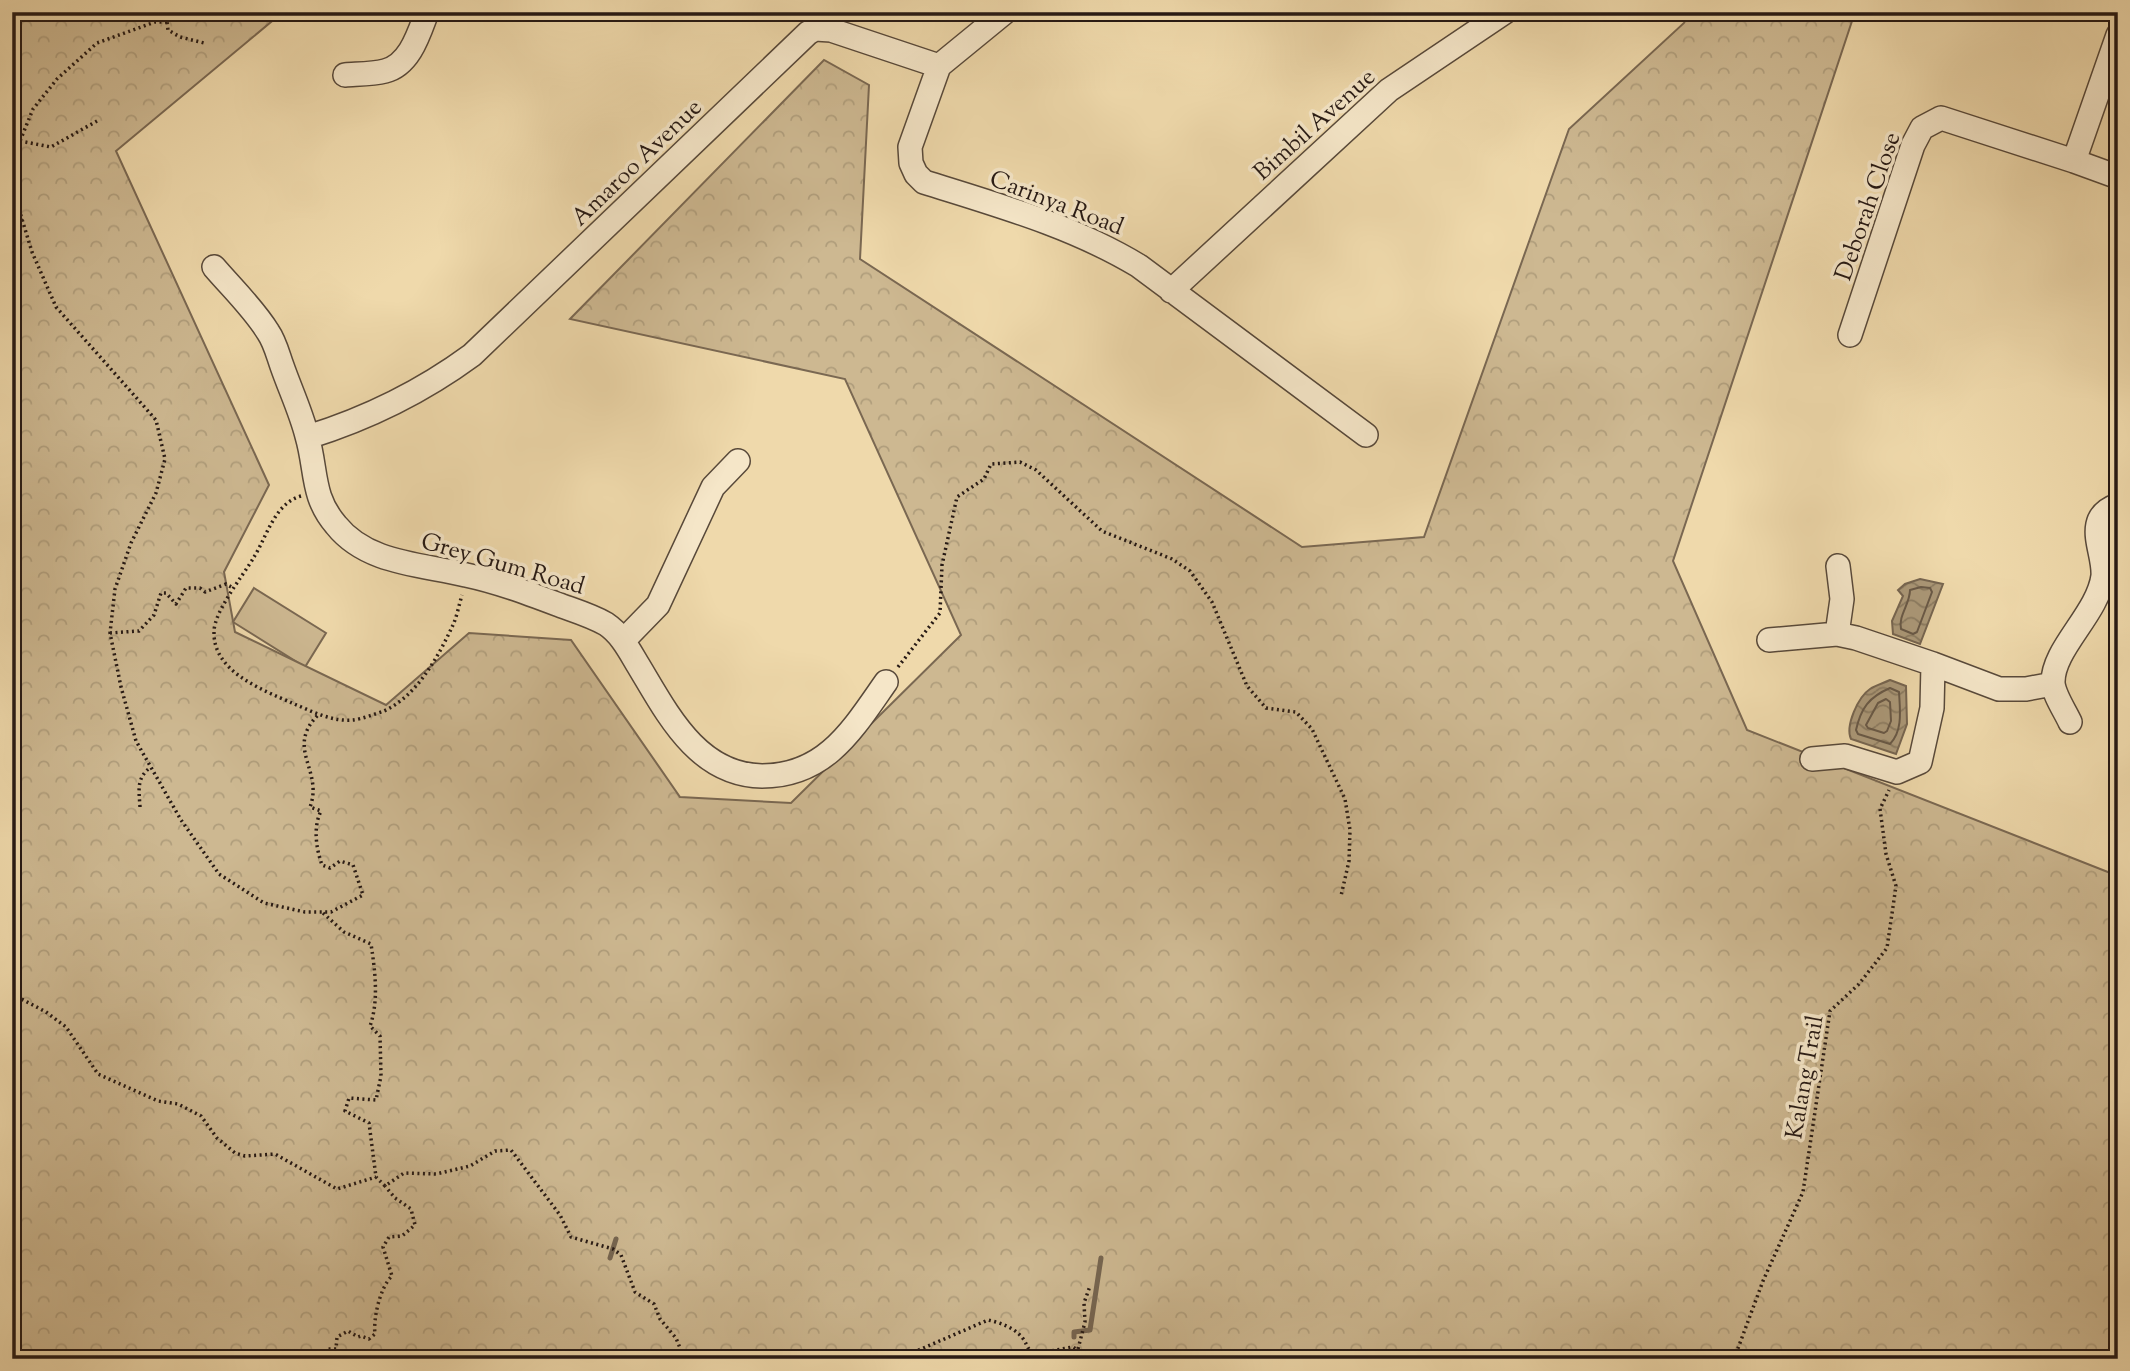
<svg xmlns="http://www.w3.org/2000/svg" width="2130" height="1371" font-family="'Sorts Mill Goudy',serif">
<defs>
<pattern id="forest-crowns" width="20" height="18" patternUnits="userSpaceOnUse" patternTransform="scale(1.75)"><rect width="20" height="18" fill="#cdb891"/><path d="M2 6a3 3 0 1 1 6 0M12 15a3 3 0 1 1 6 0" fill="none" stroke="#b09e7c"/></pattern>
<pattern id="water-waves" width="16" height="10" patternUnits="userSpaceOnUse" patternTransform="scale(1.75)"><rect width="16" height="10" fill="#ab9878"/><path d="M0 5q4-4 8 0t8 0" fill="none" stroke="#8b7b61"/></pattern>
</defs>
<rect width="100%" height="100%" fill="#efd9ab"/>
<filter id="stains"><feTurbulence type="fractalNoise" baseFrequency=".00286" numOctaves="4"/><feColorMatrix values="0 0 0 0 .2 0 0 0 0 .09 0 0 0 0 .02 0 0 0 .5 -.17"/></filter>
<radialGradient id="worn" r=".72"><stop offset=".6" stop-color="#630" stop-opacity="0"/><stop offset="1" stop-color="#630" stop-opacity=".3"/></radialGradient>
<path fill="#cdb891" stroke="#7a6852" stroke-width="2" d="M254 588 326 633 305 667 233 622Z"/>
<path fill="url(#forest-crowns)" stroke="#7a6852" stroke-width="2" d="M12 12H283L116 151 269 485 224 572 235 632 386 705 469 633 571 640 680 797 791 803 961 635 845 379 570 319 824 60 869 85 860 259 1302 547 1424 537 1569 129 1684 23 1690 12H1855L1673 561 1747 730 2118 876V1359H12Z"/>
<path fill="url(#water-waves)" stroke="#766550" stroke-width="2" d="M1920 579 1943 584 1920 644 1893 634 1892 621 1903 596 1898 590 1905 584Z
M1890 680 1906 686 1907 724 1896 754 1851 739C1845 726 1858 697 1870 689 1876 685 1884 683 1890 680Z"/>
<g fill="none" stroke-linecap="round" stroke-linejoin="round">
<path stroke="#685846" stroke-width="2" d="M1921 587 1930 588 1932 592 1917 632 1913 634 1901 629C1898 616 1910 604 1910 590Z
M1890 688 1899 692C1900 710 1903 731 1890 744L1858 734 1856 730C1861 708 1869 697 1890 688Z
M1886 699 1890 702 1891 721 1887 731 1884 733 1868 728 1866 725 1878 703Z"/>
<path stroke="#766550" stroke-width="5" d="M610 1258 616 1239
M1074 1337V1332L1090 1330 1101 1258"/>
<defs>
<path id="minor" d="M939 66 910 147 911 163 916 174 924 182C997 205 1073 226 1139 266L1366 435
M345 75C358 74 373 74 385 71 410 65 419 33 427 12
M2074 161 2118 35
M214 267C232 288 254 309 268 332 275 342 278 355 282 366 290 389 301 412 307 436 317 470 311 496 336 525 367 564 421 564 466 575 499 582 530 594 562 606 576 611 592 616 606 624 621 634 629 650 638 665 667 713 697 775 762 776 826 776 853 729 886 682
M1171 291 1389 90 1505 12
M1850 335 1913 145 1922 128 1941 118 2074 161 2118 177
M308 437C366 419 423 391 472 355L808 33 815 29 831 30 939 66 1005 12
M1837 634 1842 599 1838 566
M624 640 658 605 713 487 738 461
M1769 640 1837 634 1856 638 1933 664 1999 689H2026L2053 684
M2070 722C2065 711 2054 695 2053 683 2052 649 2098 614 2103 576 2105 551 2081 518 2118 505
M1812 759 1845 756 1897 772 1920 762 1932 708 1933 664"/>
</defs>
<use href="#minor" stroke="#58493a" stroke-width="26"/>
<path stroke="#261914" stroke-width="3.5" stroke-dasharray="2 3.5" stroke-linecap="butt" d="M171 12 167 22 168 30 180 37 204 43
M167 22H155L97 43 57 79 33 109 20 141 15 163 18 206 32 252 56 307 156 420 165 459 156 493 131 543 115 589 110 633 121 687 136 741 181 820 219 874 264 903 305 912H331L363 895 353 865 340 861 330 868 322 865C316 848 313 827 321 811L310 807C324 770 284 748 319 714
M20 141 51 147 97 121
M12 225 22 218
M301 496C275 503 267 536 254 557 243 576 214 611 214 632 213 672 263 690 292 703 311 711 332 722 353 720 362 719 375 714 384 711 417 696 438 657 453 625 457 616 459 605 462 595
M110 633 139 631 154 615 161 593H166L176 604 186 588H200L205 592 226 584 233 588
M898 667 940 613 942 565 957 497 984 479 991 464 1020 462 1036 470 1102 531 1172 559 1190 571 1212 602 1247 686 1266 708 1296 712 1312 729 1345 799 1350 830 1349 861 1341 896
M140 807C139 790 136 778 151 767
M323 913 344 932 371 944C375 970 379 1001 370 1026L380 1036 381 1076 376 1100 349 1098 345 1111 369 1123 376 1177 385 1186 404 1173 436 1174 470 1166 495 1151 511 1150 560 1215 571 1237 613 1249 621 1255 635 1292 654 1304 660 1319 676 1338 682 1353 697 1359
M12 994 46 1012 66 1027 98 1074 158 1101 178 1104 201 1116 217 1138 235 1153 245 1156 275 1154 337 1189 376 1177
M1078 1349 1085 1322 1084 1303 1090 1286
M320 1359 328 1352
M341 1359 330 1356 326 1349H336L337 1337 348 1331 358 1337 361 1336 369 1339 375 1334C373 1319 380 1287 392 1276L383 1247 389 1237 402 1236 415 1225 411 1209 395 1198 385 1186
M898 1359 988 1320C1001 1323 1016 1328 1024 1340 1028 1347 1028 1350 1034 1354L1073 1347 1092 1359
M1734 1359 1763 1281 1803 1192 1830 1011 1859 984 1887 948 1896 886 1886 854 1880 809 1889 790"/>
<use href="#minor" stroke="#f5e6c8" stroke-width="23"/>
</g>
<g text-anchor="middle" stroke-width="7" stroke-linejoin="round" paint-order="stroke">
<g font-size="24" fill="#261914" stroke="#f5e6c8">
<text transform="translate(1314 124) rotate(-42)" y="8">Bimbil Avenue</text>
<text transform="translate(636 162) rotate(-44)" y="8">Amaroo Avenue</text>
<text transform="translate(1057 202) rotate(21)" y="8">Carinya Road</text>
<text transform="translate(1867 206) rotate(-71)" y="8">Deborah Close</text>
<text transform="translate(503 563) rotate(16)" y="8">Grey Gum Road</text>
<text transform="translate(1804 1077) rotate(-80)" y="8">Kalang Trail</text>
</g>
</g>
<rect width="2130" height="1371" fill="none" stroke="#efd9ab" stroke-width="42"/>
<rect x="14" y="14" width="2102" height="1343" fill="none" stroke="#261914" stroke-width="3.5"/>
<rect x="21" y="21" width="2088" height="1329" fill="none" stroke="#261914" stroke-width="2"/>
<rect width="100%" height="100%" filter="url(#stains)"/>
<rect width="100%" height="100%" fill="url(#worn)"/>
</svg>
